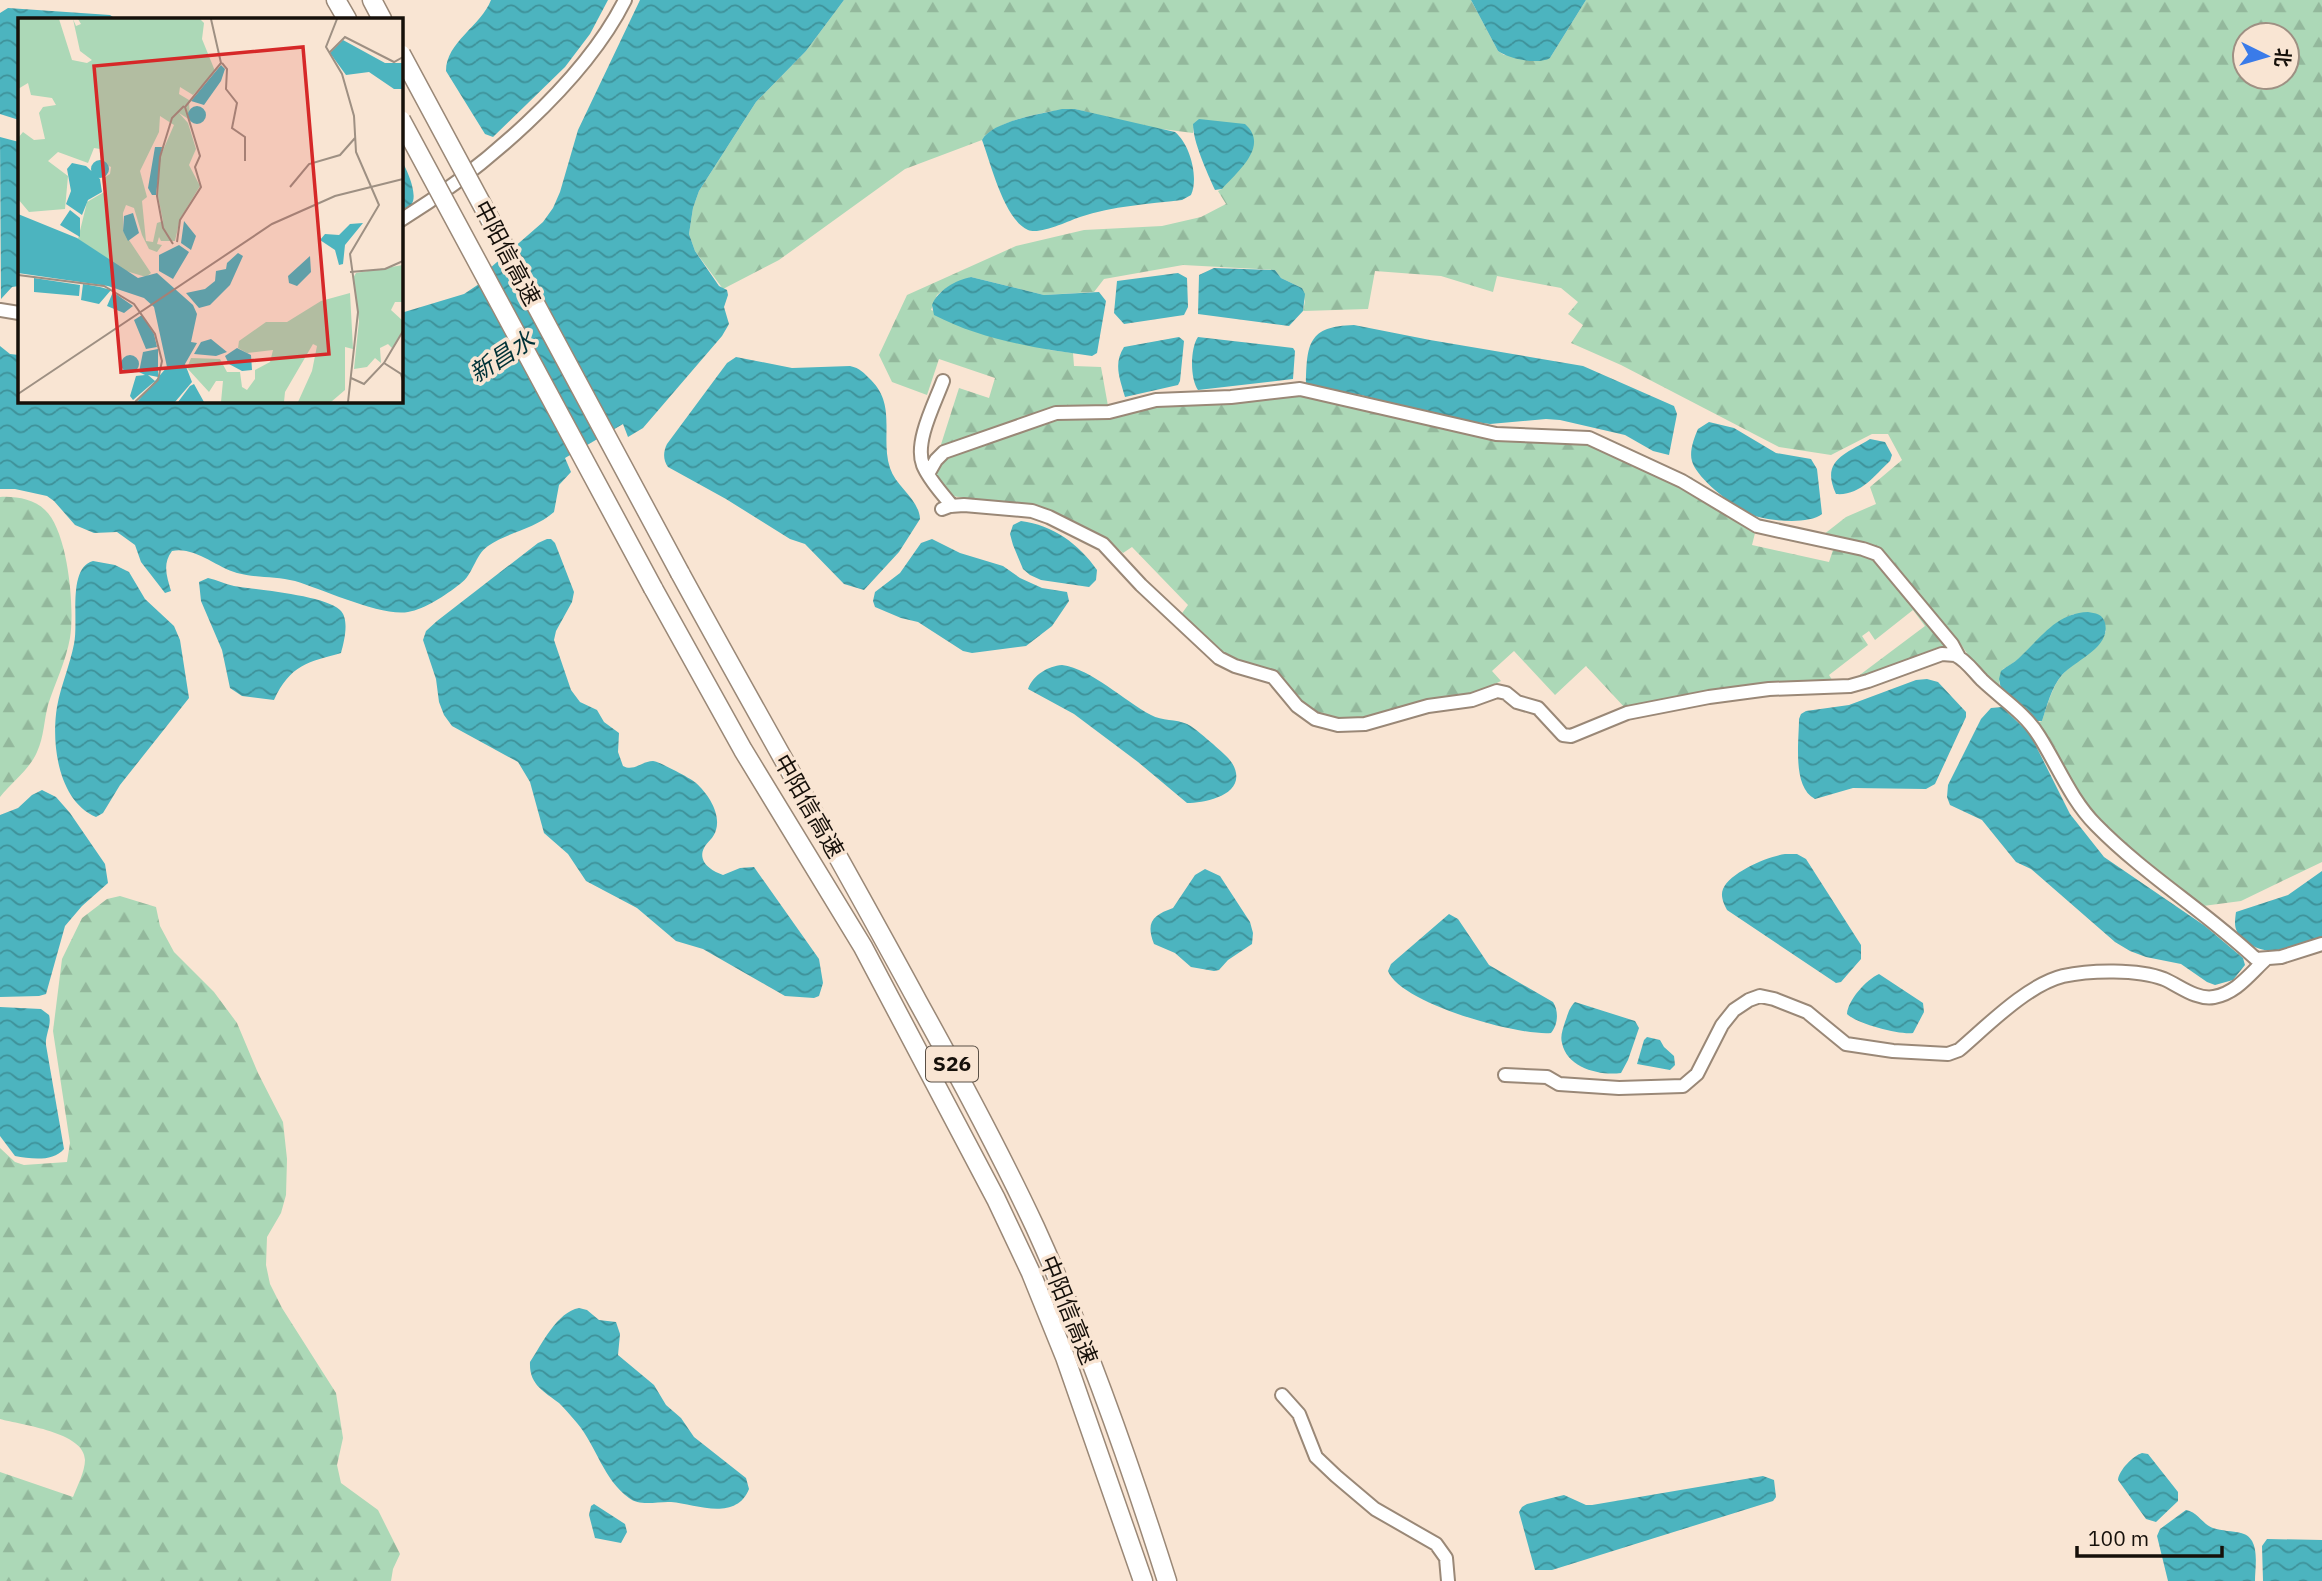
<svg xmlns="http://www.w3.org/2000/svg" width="2322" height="1581" font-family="'IBM Plex Sans','Noto Sans SC',sans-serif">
<defs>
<pattern id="forest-firs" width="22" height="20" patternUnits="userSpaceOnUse" patternTransform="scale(1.75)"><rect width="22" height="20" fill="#acd8b7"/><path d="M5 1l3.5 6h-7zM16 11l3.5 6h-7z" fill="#93b89c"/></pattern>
<pattern id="water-waves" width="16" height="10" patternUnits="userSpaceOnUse" patternTransform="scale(1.75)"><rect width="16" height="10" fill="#4cb4bf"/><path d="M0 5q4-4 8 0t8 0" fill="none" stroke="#3e9199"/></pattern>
</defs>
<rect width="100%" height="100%" fill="#f9e5d3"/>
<path fill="url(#forest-firs)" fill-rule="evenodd" d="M844 0H1471L1498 51 1504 55 1550 58 1586 0H2322V862L2241 901 2203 906C2188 896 2171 887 2157 876 2107 836 2063 781 2039 722L2042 721C2047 706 2052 686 2063 674 2077 659 2098 652 2106 631L2074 614C2042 627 2032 654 2003 669L1999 682 2001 689 1978 670 1960 643 1936 648 1849 683 1925 626 1913 610 1875 640 1869 631 1862 636 1868 645 1829 675 1834 683 1626 709 1586 666 1555 695 1514 651 1492 671 1501 681 1461 700 1380 717 1344 721 1322 717 1306 707 1283 680 1220 652 1180 616 1188 605 1132 547 1123 553 1114 545 1037 507 951 496 934 475 937 457 959 388 989 398 995 378 939 359 927 395 892 382 879 355 907 295 1016 246 1084 230 1162 226 1201 217 1226 204 1218 191 1222 189 1193 124V133L1146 127 1075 109C1054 109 992 121 982 140L905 169 779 260 723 289 695 251 689 234 693 208 699 191 756 102 806 51ZM2245 35H2287V77H2245ZM1183 265 1275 270 1281 278 1302 288 1305 301 1303 311 1368 309 1375 271 1441 276 1493 292 1497 276 1561 288 1578 302 1568 314 1583 325 1571 343 1621 365 1779 447 1831 455 1872 434H1888L1902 460 1870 487 1876 504 1846 517 1823 535 1833 550 1829 562 1752 545 1755 533 1690 490 1693 478 1591 433 1574 430 1496 431 1299 394 1185 401 1110 417 1101 367 1074 366 1073 353 1050 350 931 310 937 295 946 288 971 277 1044 295 1094 292 1104 279Z
M0 497C15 496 34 499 45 510 68 531 75 608 70 638 66 661 55 683 48 705 44 720 44 737 37 752 29 770 12 782 0 797Z
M120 896 156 907 160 926 174 952 214 992 237 1023 258 1073 283 1122 287 1159 286 1195 281 1213 267 1237 266 1265 270 1284 282 1308 336 1393 343 1438 337 1465 341 1483 378 1510 400 1554 393 1569 391 1581H0V1472L73 1497C77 1487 85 1471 85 1460 85 1432 21 1425 0 1419V1148L15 1162 24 1165 67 1162 70 1143 53 1031 62 959 82 918 107 899Z"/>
<path fill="url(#water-waves)" d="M491 0H608L590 34 565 67 493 137 485 134 446 71C446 42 481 26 491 0Z
M640 0H844L806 51 756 102 699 191 693 208 689 234 695 251 719 286 727 290 728 295 724 307 729 324 722 336 643 428 628 437 623 424 565 458 571 472 559 485 554 512C535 529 508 532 488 546 474 556 474 574 460 584 446 595 425 609 408 612 382 617 322 589 295 581 276 576 256 578 237 573 216 567 194 546 172 551 162 564 167 577 171 591L165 593 141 562 135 545 117 532 94 533 75 525 54 501 47 496 15 489H0V346L10 354 19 355V401H401V313L464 294 479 284 489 269 543 222 553 208 560 192 578 130Z
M1471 0H1586L1550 58C1539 65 1509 59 1498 51Z
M8 8 110 15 116 19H19V120L0 114V13Z
M1062 109H1075L1175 132C1190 144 1199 178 1191 195L1182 200C1148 204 1113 206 1080 217 1068 221 1040 235 1028 230 1004 219 991 164 982 140 992 121 1041 114 1062 109Z
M1199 119 1245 124C1270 146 1237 172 1222 189L1215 190C1207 172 1193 142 1193 124Z
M0 137 19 142V286L12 287 1 299Z
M401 160C407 169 419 196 411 205 408 208 404 209 401 211Z
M1214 268 1275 270 1281 278 1302 288 1305 294 1303 311 1289 326 1198 314 1199 275Z
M1178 273 1187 278 1188 307 1184 315 1124 324 1114 313 1117 281Z
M971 277 1044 295 1099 292 1106 301 1097 353 1092 356C1039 349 982 340 934 315L932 305C938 290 956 280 971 277Z
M1354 325 1430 340 1583 366 1674 406 1677 414 1669 455 1653 451 1625 435 1560 420 1546 419 1490 424 1447 418 1361 395 1312 387 1306 384C1307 344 1308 326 1354 325Z
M1179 337 1184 341 1180 381 1178 385 1125 397C1120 379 1113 364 1124 347Z
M1198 337 1293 348 1295 351 1293 379 1198 390C1190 379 1190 348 1198 337Z
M736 357 792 368 850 366C860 368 864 373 871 380 897 406 880 437 890 468 896 487 919 499 920 519L899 552 864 590 844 584 805 544 790 539 726 499 668 467C663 460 663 452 667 444L727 363Z
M1709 422 1734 428 1776 453 1811 459 1817 469 1822 514C1808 525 1769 521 1752 515 1736 509 1696 478 1692 461 1689 452 1694 438 1698 429Z
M1870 439 1885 442 1892 455 1890 461C1874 476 1860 496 1836 494 1820 460 1846 454 1870 439Z
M1021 521C1053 525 1079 544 1097 570L1096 580 1089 587 1041 580 1030 575 1023 569 1013 545 1010 534 1013 525Z
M547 539H551L555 543 574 592 572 602 556 631 554 640 571 690 580 702 597 710 604 722 619 733 618 752 623 766C634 772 642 761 653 761 658 761 692 779 696 783 708 794 721 813 716 830 714 838 707 842 704 848 697 862 712 871 723 875L740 868 754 867 819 959 823 983 819 996 814 998 785 996 703 949 676 941 637 908 586 881 568 854 544 833 530 782 518 762 452 726 444 715 439 702 436 679 423 640 426 631 437 621 538 543Z
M932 539 960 553 1003 566 1020 578 1042 588 1067 592 1069 601 1052 626 1026 646 972 653 963 651 918 622 901 618 875 607 873 601 875 592 900 573 921 543Z
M93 561 115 565 129 572 145 599 174 626 180 640 189 698 120 785 103 813 96 817C58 801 51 743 57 707 61 685 70 665 74 644 79 621 67 568 93 561Z
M208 578C217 580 225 584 234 586 258 590 324 595 340 610 350 619 344 642 341 653 308 662 290 665 274 700L242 696 230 688 222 650 201 601 199 582Z
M2088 612C2095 613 2103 614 2105 623 2111 648 2075 660 2062 675 2051 688 2047 706 2042 721H2036L2019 703 2001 689 1999 679 2001 671C2007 666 2014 663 2019 658 2041 638 2056 613 2088 612Z
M1062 665C1092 669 1124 701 1151 715 1162 721 1176 719 1187 724 1197 729 1205 738 1213 744 1221 752 1234 760 1236 773 1240 796 1204 803 1187 803L1138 762 1074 714 1028 689C1033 675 1048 666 1062 665Z
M1927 679 1938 682 1966 712V717L1935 784 1926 789 1853 788 1815 799C1792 787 1799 742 1799 719L1801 714 1806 711 1849 705 1916 680Z
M2002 707 2030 734 2070 814 2104 857 2205 926 2243 958 2245 965 2233 980 2215 985 2207 982 2181 964 2146 957 2130 951 2115 942 2031 869 2016 862 1982 820 1950 805 1947 797 1948 785 1981 719 1991 708Z
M42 790 56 797 70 813 105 864 108 883 82 906 65 926 46 994 39 996 0 997V815L18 808 32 795Z
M1785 854H1797L1806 859 1861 945V959L1841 982 1836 983 1727 910C1724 904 1720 896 1723 889 1730 872 1769 856 1785 854Z
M1205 869 1220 876 1250 922 1253 933 1252 944 1228 960 1219 970 1214 971 1191 967 1175 953 1154 944C1145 921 1154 915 1173 908L1195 875Z
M2322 871V937C2298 944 2268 961 2246 941 2234 931 2234 927 2236 912L2288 895Z
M1449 914 1458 919 1489 965 1553 1002C1559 1011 1558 1025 1551 1033 1517 1036 1400 1003 1388 971L1391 964Z
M1879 974 1923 1003 1924 1012 1913 1033C1900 1035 1857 1024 1847 1014 1848 1000 1866 980 1879 974Z
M1575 1002 1635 1021 1639 1028 1628 1060 1621 1073C1600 1076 1567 1068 1562 1043 1560 1036 1563 1029 1565 1022 1568 1014 1569 1008 1575 1002Z
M0 1007 41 1009 49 1015C52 1025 45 1035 46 1045L64 1149C53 1162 31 1159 15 1156L0 1136Z
M1647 1037 1660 1040 1664 1047 1674 1056 1675 1065 1670 1070 1637 1064 1644 1040Z
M579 1308 587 1310 599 1320 616 1322 620 1334 618 1355 654 1385 666 1405 681 1418 694 1437 746 1478 749 1489C736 1522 695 1504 671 1502 659 1501 640 1507 629 1498 603 1479 597 1447 577 1423 572 1417 565 1409 559 1403 544 1391 529 1385 530 1362 542 1344 557 1312 579 1308Z
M2142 1453 2148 1454 2178 1492V1501L2156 1522 2146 1519 2118 1480C2119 1470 2133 1456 2142 1453Z
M1763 1476 1774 1480 1776 1497 1773 1501 1552 1570H1535L1519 1512 1522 1507 1527 1504 1564 1495 1586 1505H1592Z
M594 1504 625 1524 627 1532 621 1543 595 1538 589 1515 591 1506Z
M2186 1510C2198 1512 2202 1524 2213 1528 2222 1531 2232 1531 2241 1533 2261 1538 2255 1565 2255 1581H2168L2157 1536 2160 1529Z
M2267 1539 2322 1540V1581H2263L2262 1546Z"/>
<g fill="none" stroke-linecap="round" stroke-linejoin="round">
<defs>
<path id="minor" d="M401 220C480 171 583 84 625 0
M0 310 19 313
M943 381C935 403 914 442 923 465 929 480 942 493 952 506
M928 474 936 460 944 452 1056 413 1109 412 1156 400 1231 397 1300 389 1496 434 1589 438 1682 481 1757 526 1863 549 1877 554 1952 644 1959 657
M942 509 950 506 964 505 1032 511 1049 517 1103 544 1141 585 1219 658 1235 666 1273 677 1297 706 1315 719 1338 725 1365 724 1428 706 1472 700 1497 691 1506 693 1517 702 1538 708 1563 735 1571 736 1627 713 1709 697 1769 689 1850 686 1868 681 1942 654 1955 655C1966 660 1974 672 1982 680 2002 699 2025 713 2039 736 2058 766 2071 800 2096 825 2145 875 2205 911 2256 959L2281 957 2322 944
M1505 1075 1547 1077 1559 1084 1619 1088 1683 1086 1697 1074 1722 1025 1734 1010 1749 1000 1760 996 1774 999 1807 1012 1846 1044 1893 1051 1948 1054 1959 1050C1987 1026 2027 985 2063 976 2090 970 2138 969 2164 979 2180 986 2196 1000 2214 997 2236 993 2249 975 2265 960
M1282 1395 1299 1414 1316 1457 1336 1476 1375 1509 1436 1544 1446 1558 1448 1581"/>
<path id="highway" d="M336 0 347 19
M372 0 382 19
M680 573C758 716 840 858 918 1002 959 1076 999 1150 1035 1227 1087 1341 1129 1461 1167 1581
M653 588 743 750 863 947 996 1199 1031 1273 1065 1357 1143 1581"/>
</defs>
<use href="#minor" stroke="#9a8877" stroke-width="16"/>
<use href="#highway" stroke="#9a8877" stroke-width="21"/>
<use href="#minor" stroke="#fff" stroke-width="12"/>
<use href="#highway" stroke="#fff" stroke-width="18"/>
<defs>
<path id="highway-bridge" d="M401 54 680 573
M401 120 653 588"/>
</defs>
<use href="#highway-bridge" stroke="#9a8877" stroke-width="21" stroke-linecap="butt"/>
<use href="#highway-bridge" stroke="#fff" stroke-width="18"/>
</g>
<g text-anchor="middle" stroke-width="7" stroke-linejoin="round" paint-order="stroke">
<rect fill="#f9e5d3" stroke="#5a5046" stroke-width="2" x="926" y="1046.5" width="52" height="35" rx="5"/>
<g font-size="21" font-weight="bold" fill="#16100a">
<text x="952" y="1071">S26</text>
</g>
<g font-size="23" fill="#16100a" stroke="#f9e5d3">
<text transform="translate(507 253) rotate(62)" y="8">中阳信高速</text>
<text transform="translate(809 806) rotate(60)" y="8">中阳信高速</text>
<text transform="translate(1069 1310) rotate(68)" y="8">中阳信高速</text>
</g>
<g font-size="24" font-style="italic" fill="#003237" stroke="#f9e5d3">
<text transform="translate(502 357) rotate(-33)" y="8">新昌水</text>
</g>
</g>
<g transform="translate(18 18)">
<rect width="385" height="385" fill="#f9e5d3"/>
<path d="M0 1H41L54 42 69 45 74 42 62 33 55 1 58 8 63 6 60 1H182L186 5 184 21 197 53 175 77 162 69 161 76 171 82 172 102 161 95 170 105 178 131 171 147 182 168 162 201 157 223H143L141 219 139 226 144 227 139 234 131 231 124 217 116 190 108 187 105 195V213L133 255 128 259 108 253 60 221 69 184 86 174 84 161 92 156 93 149 83 144 82 131 76 130 70 145 40 134 30 143 50 158 47 191 11 194 0 181V120L5 114 16 122 27 121 21 95 25 89 38 87 34 80 13 77 10 65 0 71ZM142 98 156 107 142 139 140 178 145 203 139 205 135 224 128 223 124 183 129 179 122 153 141 114ZM385 247V284H377L373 292 385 303V312L374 330 370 326 362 330 363 345 357 340 349 349 336 351 341 303 335 260 338 255ZM332 275 335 331 327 329V372L313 384H280L294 353 299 328 295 326 267 374 266 384H203L205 363H198L191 374 169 350 173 340 202 341 209 354H222L224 369 229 372 237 361V352L252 344 255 332 229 335 220 330 221 323 248 304H269L303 283Z" fill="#acd8b7" fill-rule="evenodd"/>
<path d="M325 22 367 45H385V71H376L351 54 328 57 312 35ZM203 47 207 51 203 63 186 87 173 83ZM170 97a9 9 0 1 1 18 0a9 9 0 1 1-18 0ZM137 129H144L138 177H134L130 170ZM73 151a9 9 0 1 1 18 0a9 9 0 1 1-18 0ZM54 145 68 148 82 161 84 174 70 182 64 197 48 186 53 173 49 151ZM52 192 62 200V219L42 207ZM115 195 121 215 110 223 105 213 106 198ZM0 196 59 220 120 260 139 255 175 287 179 296 173 324 179 325 167 346 174 364 157 384H119L149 349 136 289 126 280 90 268 0 255ZM166 203 178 218 173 232 163 225ZM345 205 327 227 325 246 321 247 317 232 302 222 307 216 321 217 332 206ZM161 227 171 234 155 261 141 253V237ZM220 235 225 238 212 267 192 287 181 290 168 275 187 271 197 263 198 253 208 251 209 245ZM292 238 293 254 279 268 271 265 270 258ZM16 260 62 267 61 278 16 274ZM65 266 82 269 93 272 81 286 63 282ZM95 274 115 288 106 295 89 288ZM124 297 136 316 139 329 128 331 116 302ZM193 321 209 334 198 338 176 336 183 324ZM219 330 233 337 234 352 224 353 211 346 207 338ZM140 331V359L130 357 137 363 115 382 112 378 118 358 127 357 121 354 125 334ZM103 346a9 9 0 1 1 18 0a9 9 0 1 1-18 0ZM176 366 186 384H160L172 368Z" fill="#4cb4bf"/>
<path fill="none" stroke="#9e9083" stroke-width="2" d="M319 1 308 29 324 56 336 98 338 134 361 187 332 236 340 294 330 384M311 35 327 19 376 44 385 39M204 45 209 51 208 71 219 85 214 110 227 119V143M272 169 291 146 322 137 337 120M159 224 162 202 183 169 177 149 182 138 167 89 203 45 193 1M155 226 145 210 139 178 142 139 154 100 166 88M332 254 367 251 385 243M0 257 86 268 116 286 137 316 144 343 140 362 117 384M366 345 383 356 385 363M333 360 346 366 366 345 385 313M0 376 254 206 317 178 385 161"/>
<path fill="#d62828" fill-opacity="0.15" stroke="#d62828" stroke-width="3.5" d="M285 29 311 336 103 354 76 48Z"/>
<rect width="385" height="385" fill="none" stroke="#16100a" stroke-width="3.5"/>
</g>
<g transform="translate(2266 56) rotate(95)"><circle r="33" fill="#f9e5d3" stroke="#9e9083" stroke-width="2"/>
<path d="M0-5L12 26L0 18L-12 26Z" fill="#3a7be9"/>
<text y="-10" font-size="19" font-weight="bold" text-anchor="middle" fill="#16100a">北</text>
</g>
<path d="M2077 1546v10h145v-10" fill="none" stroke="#16100a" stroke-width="3.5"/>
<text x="2088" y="1546" font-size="21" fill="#16100a" stroke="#f9e5d3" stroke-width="5" paint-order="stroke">100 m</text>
</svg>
